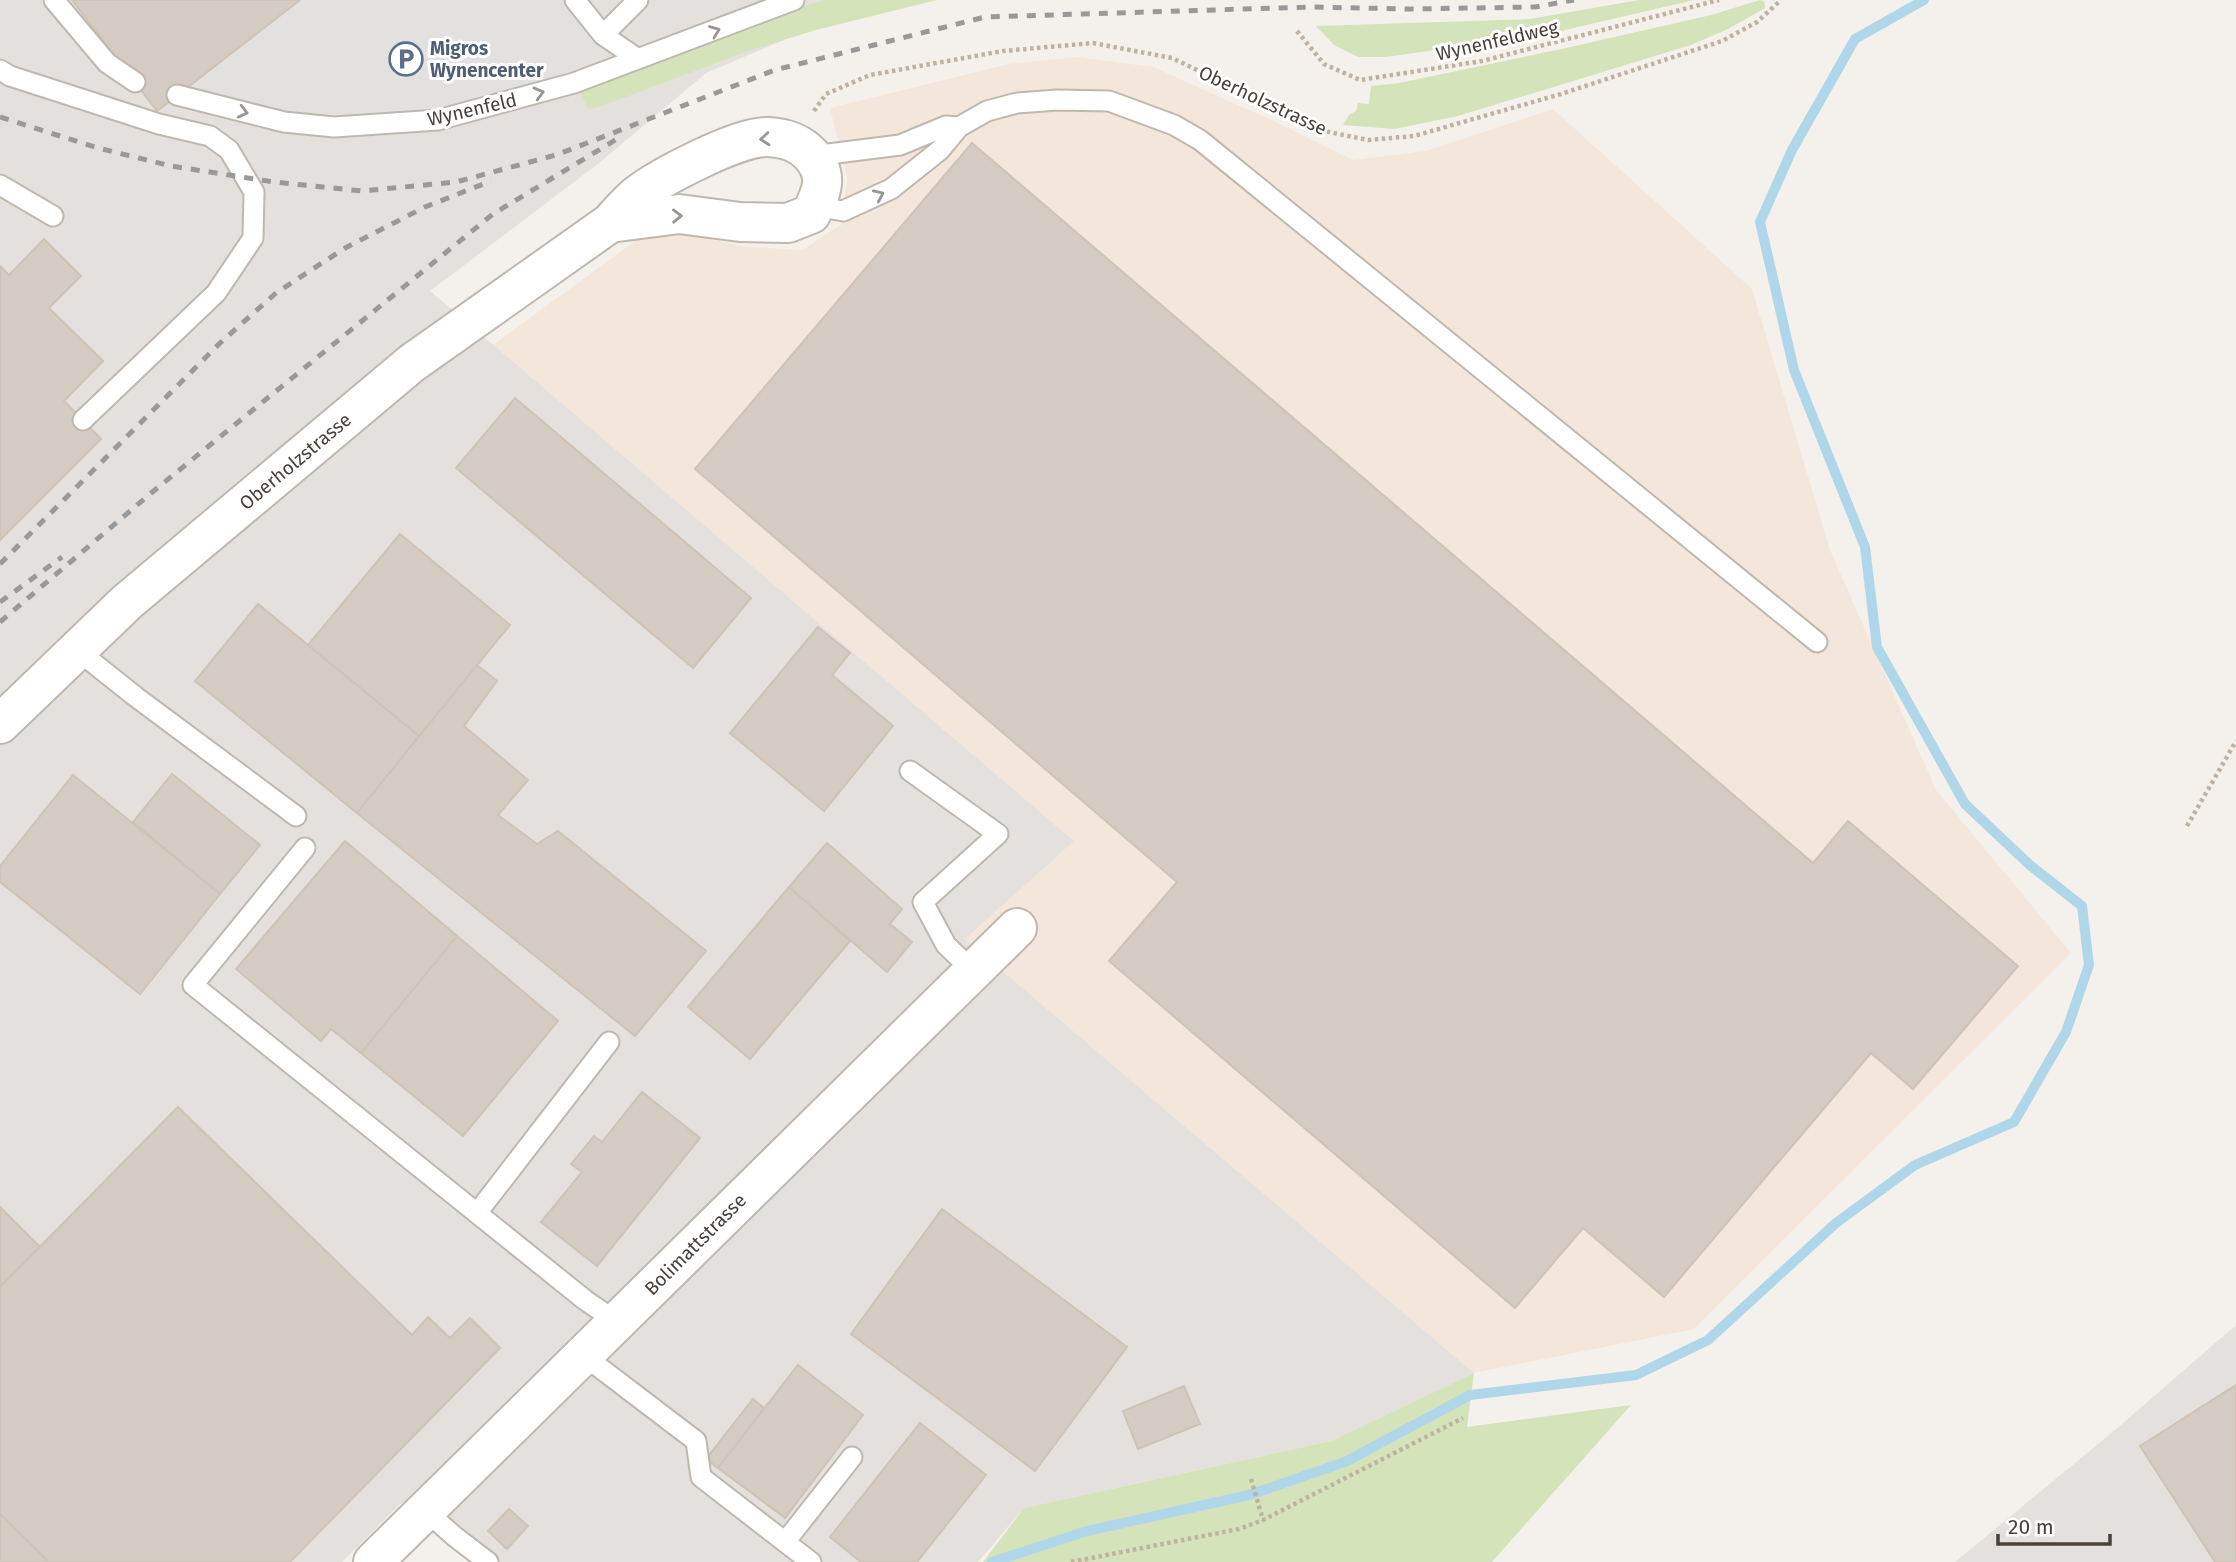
<svg xmlns="http://www.w3.org/2000/svg" width="2236" height="1562" font-family="'Fira Sans',sans-serif">
<rect width="100%" height="100%" fill="#f4f1ec"/>
<path fill="#f3e6da" d="M1077 57 1153 67 1276 122 1353 160 1426 151 1553 109 1752 289 1830 550 1936 790 2071 953 1694 1329 1474 1373 965 939 1074 841 493 345 638 239 677 232 746 247 802 250 842 224 847 177 830 108 1009 64Z"/>
<path fill="#e4e0dd" d="M0 0H928L812 28 706 73 598 164 430 291 1074 841 965 939 1474 1373 1331 1441 1024 1508 978 1562H476L401 1503 342 1562H0Z
M2236 1325V1562H1955L2115 1430Z"/>
<path fill="#d4e3b9" d="M824 0H937L816 30 748 51 602 106 588 109 579 90 797 8Z
M1639 0H1694L1548 34 1386 57H1358L1334 45 1316 26 1530 19Z
M1760 0 1764 1 1765 8 1728 29 1691 45 1458 116 1394 129 1343 125 1349 115 1356 111 1358 103 1369 104 1371 86 1399 83 1566 48 1711 15Z
M1474 1373 1467 1427 1631 1405 1492 1562H983L1024 1508 1331 1441Z"/>
<path fill="#e3e1df" d="M300 0H575L603 35 574 83 438 120 334 127 177 95Z"/>
<g fill="none" stroke-linecap="round" stroke-linejoin="round">
<path stroke="#b0d7e9" stroke-width="10" d="M992 1562 1087 1531 1249 1495 1345 1462 1470 1395 1636 1375 1708 1340 1836 1223 1915 1165 2014 1122 2066 1032 2089 965 2082 906 2031 866 1965 804 1877 647 1865 547 1794 370 1760 222 1792 150 1855 39 1924 0"/>
</g>
<path fill="#d4ccc2" stroke="#cec3b6" stroke-width="2" d="M72 0H300L157 111Z
M972 143 1813 863 1848 821 2018 966 1913 1089 1871 1053 1664 1297 1583 1228 1515 1308 1109 961 1177 882 695 469Z
M44 239 81 276 49 308 103 361 64 401 101 439 0 540V266L9 275Z
M515 398 751 598 693 668 456 468Z
M400 534 510 625 419 736 308 645Z
M258 604 419 736 357 813 195 681Z
M818 627 850 653 832 675 893 726 824 811 730 733Z
M477 665 497 681 464 726 528 780 498 815 537 844 558 831 706 951 635 1036 357 813Z
M172 774 260 845 220 894 133 822Z
M73 775 220 894 140 994 0 882V866Z
M345 841 457 936 361 1053 331 1029 321 1041 236 969Z
M827 843 902 909 890 924 912 942 887 972 789 887Z
M789 887 850 941 750 1059 688 1007Z
M457 936 558 1021 463 1136 361 1053Z
M642 1092 700 1138 597 1266 541 1222 582 1172 571 1164 594 1136 602 1142Z
M178 1107 412 1335 428 1317 450 1338 470 1318 500 1348 290 1562H49L0 1514V1287Z
M0 1207 40 1247 0 1287Z
M942 1209 1127 1347 1035 1471 851 1334Z
M798 1365 863 1415 785 1518 718 1468Z
M2236 1385V1562H2215L2140 1446Z
M1184 1386 1200 1424 1138 1449 1123 1411Z
M753 1399 764 1408 718 1468 706 1459Z
M920 1423 986 1475 917 1562H861L830 1537Z
M509 1509 528 1526 507 1549 488 1531Z
M0 1514 49 1562H0Z"/>
<g fill="none" stroke-linecap="round" stroke-linejoin="round">
<defs>
<path id="service" d="M54 0 107 63 135 82
M575 0 603 35 638 59
M603 35 638 0
M0 70 10 76 159 124 210 136 229 150 254 192 253 238 216 293 83 420
M177 95 284 122 334 127 438 120 574 83 794 0
M813 156 900 145 946 126 959 127
M0 185 53 216
M815 206 843 211 891 189 940 150 959 127 987 111 1017 103 1057 100 1109 101 1174 125 1200 140 1817 642
M77 650 136 697 296 816
M910 771 998 834 923 902 946 945 973 971
M305 848 193 985 585 1300 617 1322
M477 1213 609 1042
M583 1355 696 1441 701 1477 811 1562
M425 1510 454 1536 488 1562
M785 1542 852 1457"/>
<path id="minor" d="M0 724 127 602 412 363 610 223C618 214 627 204 636 196 660 177 739 136 768 137 785 138 799 142 811 155 830 176 821 193 811 214L788 223 740 222 679 214 610 223
M373 1562 1017 928"/>
</defs>
<use href="#service" stroke="#bfb8af" stroke-width="23"/>
<use href="#minor" stroke="#bfb8af" stroke-width="42"/>
<path stroke="#bfb2a2" stroke-width="4.5" stroke-dasharray="3.5 3.5" stroke-linecap="butt" d="M1297 31 1324 64 1360 80 1482 61 1719 0
M814 111 826 94 870 75 1003 51 1093 43 1172 58 1324 131 1368 140 1414 136 1561 94 1722 41 1757 22 1781 0
M2187 826 2236 741
M1251 1479 1263 1520
M1071 1562 1239 1529 1263 1520 1463 1418"/>
<use href="#service" stroke="#fff" stroke-width="19"/>
<use href="#minor" stroke="#fff" stroke-width="38"/>
<path stroke="#999" stroke-width="5" stroke-dasharray="9 9" stroke-linecap="butt" d="M0 117 98 148 171 166 274 182 362 191 456 182 556 155 775 70 985 17 1310 7 1410 9 1535 7 1574 0
M0 564 219 344 276 293 345 248 425 207 491 181
M0 602 62 557
M0 622 150 494 493 214 617 139"/>
</g>
<defs><path id="oneway-chevron" d="M-2-3.5L2.5 0L-2 3.5" fill="none" stroke-width="1.6" stroke-linecap="round" stroke-linejoin="round" transform="scale(1.75)"/></defs>
<g stroke="#9a9693">
<use href="#oneway-chevron" transform="translate(715 31) rotate(-21)"/>
<use href="#oneway-chevron" transform="translate(539 93) rotate(-15)"/>
<use href="#oneway-chevron" transform="translate(243 112) rotate(14)"/>
<use href="#oneway-chevron" transform="translate(765 139) rotate(175)"/>
<use href="#oneway-chevron" transform="translate(879 195) rotate(-24)"/>
<use href="#oneway-chevron" transform="translate(677 216) rotate(-1)"/>
</g>
<defs>
<symbol id="parking-ring" viewBox="-11 -11 22 22"><circle r="9.5" fill="#fff" stroke="#5c6f8a" stroke-width="1.5"/><path d="M-3.5-5.5H1a3.5 3.5 0 0 1 0 7H-1V5.5H-3.5ZM-1-3.4V-.6H.8a1.4 1.4 0 0 0 0-2.8Z" fill="#5c6f8a"/></symbol>
</defs>
<g fill-rule="evenodd">
<use href="#parking-ring" x="387" y="40" width="38" height="38"/>
</g>
<g text-anchor="middle" stroke-width="6" stroke-linejoin="round" paint-order="stroke">
<g font-size="19" fill="#48413a" stroke="#fff">
<text transform="translate(1497 40) rotate(-13)" y="7">Wynenfeldweg</text>
<text transform="translate(1263 100) rotate(25)" y="7">Oberholzstrasse</text>
<text transform="translate(472 109) rotate(-13)" y="7">Wynenfeld</text>
<text transform="translate(295 461) rotate(-40)" y="7">Oberholzstrasse</text>
<text transform="translate(695 1244) rotate(-45)" y="7">Bolimattstrasse</text>
</g>
<g font-size="19" font-weight="bold" fill="#4e5e75" stroke="#fff" text-anchor="start">
<text x="430" y="55">Migros<tspan x="430" dy="22">Wynencenter</tspan></text>
</g>
</g>
<path d="M1998 1534v10h112v-10" fill="none" stroke="#48413a" stroke-width="3.5"/>
<text x="2008" y="1534" font-size="21" fill="#48413a" stroke="#ffffff" stroke-width="5" paint-order="stroke">20 m</text>
</svg>
